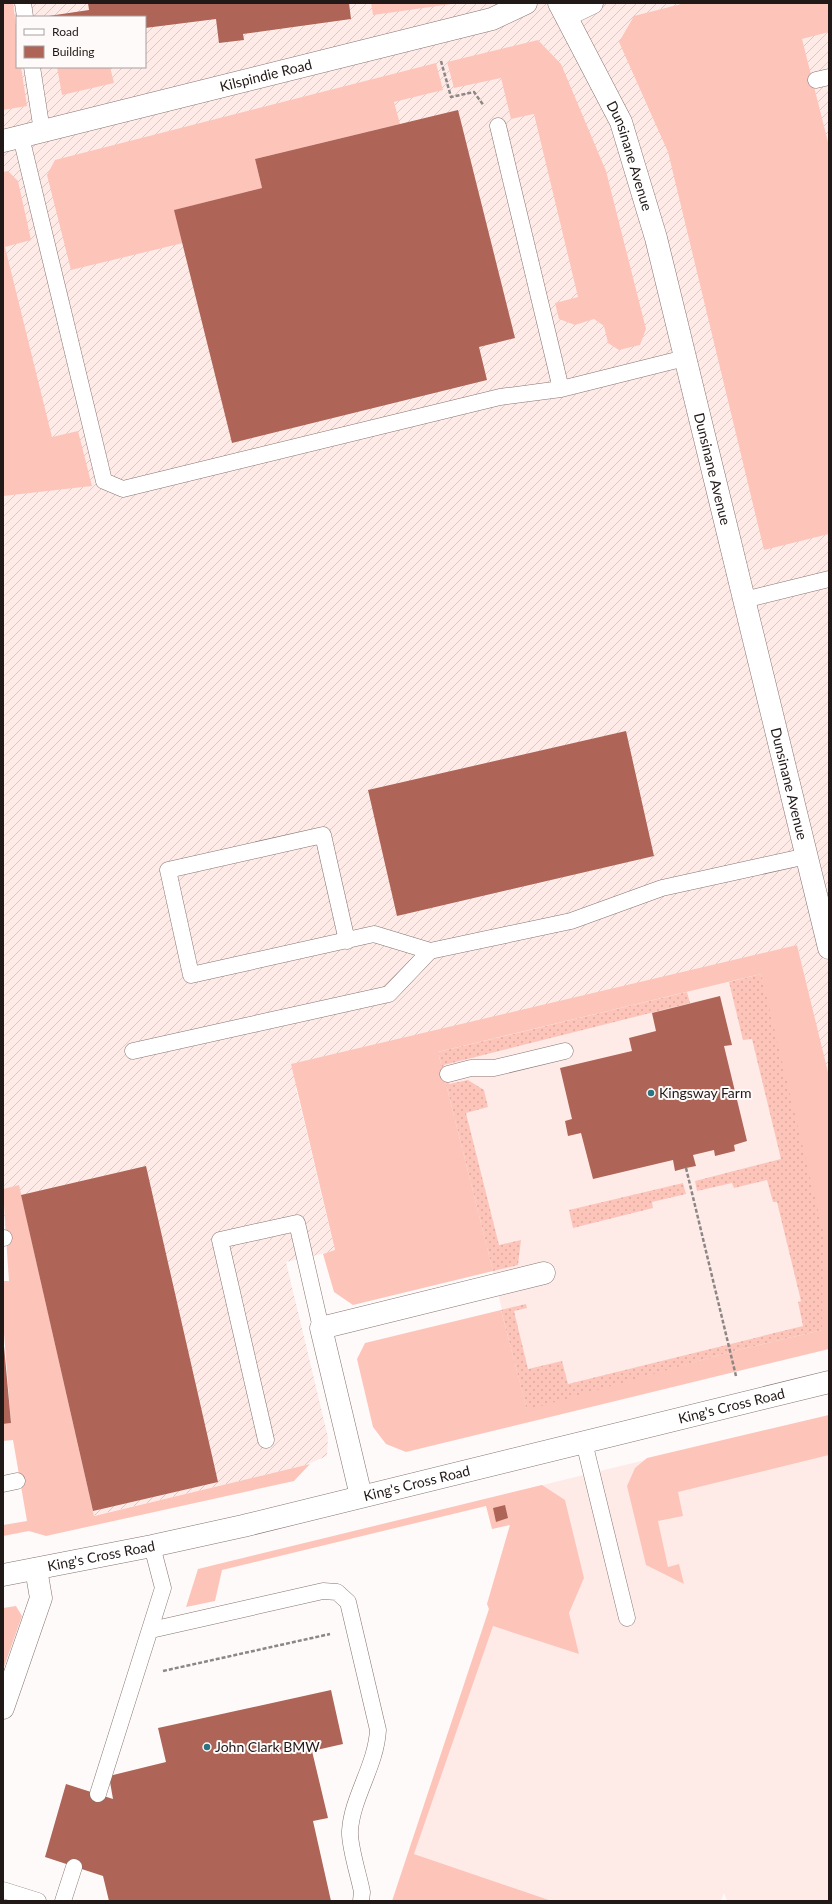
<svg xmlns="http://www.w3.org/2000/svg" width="832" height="1904" font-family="Lato,sans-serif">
<defs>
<pattern id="industrial-furrows" width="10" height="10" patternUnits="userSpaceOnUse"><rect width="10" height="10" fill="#feebe8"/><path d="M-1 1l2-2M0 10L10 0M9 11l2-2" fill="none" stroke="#d9c9c6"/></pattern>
<pattern id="garden-dots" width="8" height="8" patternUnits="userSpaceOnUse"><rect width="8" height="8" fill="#fdc5ba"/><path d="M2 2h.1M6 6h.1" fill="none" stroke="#d9a99f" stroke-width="1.8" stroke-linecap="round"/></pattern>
</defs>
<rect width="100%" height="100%" fill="#fefaf9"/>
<path fill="#feebe8" d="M761 974 822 1330 527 1410 438 1052Z
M829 1415V1901H727L724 1893 721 1901H552L414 1854 489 1609 487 1604 510 1525V1493Z"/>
<path fill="url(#industrial-furrows)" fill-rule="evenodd" d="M3 3H829V1076L797 945 296 1088 335 1251 286 1262 328 1437 327 1456 303 1466 29 1531 3 1203ZM17 17H145V67H17Z"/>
<path fill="#fdc5ba" d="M3 3H13L17 35V67H21L27 106 3 110Z
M371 3H459L373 15Z
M685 3H829V32L802 39 829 146V534L764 550 668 152 619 42 634 16Z
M538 40 561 64 606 171 646 329 640 345 619 350 608 343 604 326 594 319 575 325 559 319 555 303 578 297 534 114 511 119 501 78 454 88 447 62Z
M436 63 443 90 394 102 400 124 255 159 262 188 175 210 183 243 71 270 47 175 55 160Z
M57 67H110L114 83 62 95Z
M8 171 18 181 31 240 5 247 52 437 78 431 92 486 3 496V172Z
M797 945 829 1076V1349L406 1452 386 1444 373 1427 357 1359 365 1343 501 1310 527 1409 730 1352 822 1330 761 974 438 1052 493 1271 353 1305 334 1292 323 1254 335 1250 291 1064Z
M19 1185 94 1516 310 1464 294 1481 46 1536 29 1531 3 1536V1525L27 1521 13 1440 3 1441V1424L11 1423 3 1321V1281H9L3 1189Z
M829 1415V1455L678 1492 683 1516 658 1521 668 1567 679 1564 684 1584 646 1565 627 1486 635 1468 647 1458Z
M542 1485 565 1500 584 1578 569 1613 579 1654 493 1626 414 1854 552 1901H392L489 1609 487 1604 510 1525 492 1529 486 1506 222 1570 215 1601 186 1607 198 1569Z
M16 1606 22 1616 3 1670V1608Z"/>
<path fill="url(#garden-dots)" d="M761 974 823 1231 822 1330 730 1352 527 1410 501 1310 526 1304 527 1308 514 1311 528 1369 562 1361 568 1384 803 1326 798 1302 801 1301 777 1202H773L767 1180 734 1188 732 1183 697 1191 695 1181 781 1159 752 1039 743 1040 729 982Z
M687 992 690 1003 444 1065 449 1084 468 1080 484 1090 488 1107 466 1113 499 1245 521 1240 518 1265 493 1271 438 1052Z
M683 1183 686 1194 652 1202 653 1208 573 1228 569 1210Z"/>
<path fill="#ae6457" d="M88 3H349L351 19 243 34 244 40 219 43 216 19 145 28V17H42L89 10Z
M458 110 515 338 479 347 487 380 232 443 174 210 262 188 255 159Z
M626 731 654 856 397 916 368 790Z
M720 996 732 1045 724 1046 747 1141 734 1145 735 1151 715 1156 714 1150 693 1155 696 1166 686 1168 675 1171 673 1160 593 1179 581 1133 568 1136 565 1121 572 1119 560 1068 632 1051 629 1038 656 1031 652 1013Z
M146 1166 218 1482 93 1511 21 1195Z
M3 1335 11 1423 3 1424Z
M505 1505 508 1518 496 1522 493 1508Z
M331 1690 343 1744 312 1751 328 1818 313 1821 331 1901H109L103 1876 45 1857 66 1784 113 1799 109 1776 166 1762 158 1728Z"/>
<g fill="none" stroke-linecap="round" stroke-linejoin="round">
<defs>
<path id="service" d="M23 3 25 17
M32 67 42 131
M816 80 829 77
M498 126 561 389
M21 137 104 481 123 489 500 397 561 389 685 358
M744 600 829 579
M347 941 323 835 168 870 191 975 374 934 430 951 571 921 662 888 807 856
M133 1051 389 994 430 951
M448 1074 471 1068H494L565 1051
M3 1238H4
M266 1440 220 1240 297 1223 321 1328
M584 1442 627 1618
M3 1484 17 1481
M151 1630 323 1591 337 1592 348 1602 378 1730C376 1766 352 1797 350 1831 349 1846 359 1876 362 1892L361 1901
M98 1794 163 1588 152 1546
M3 1890 38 1901
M63 1901 74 1867"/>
<g id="minor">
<path id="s1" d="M559 3 621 122 656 238 829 948"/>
<path d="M567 15 592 3"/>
<path id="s2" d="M3 141 492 19 526 3"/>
<path d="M361 1496 321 1328 544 1273"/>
<path d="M3 1708 41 1598 36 1569"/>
</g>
<g id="tertiary">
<path id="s3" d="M3 1575 152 1546 243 1526 829 1382"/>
</g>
</defs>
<use href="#service" stroke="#86736f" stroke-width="17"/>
<use href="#minor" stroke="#86736f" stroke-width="23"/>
<use href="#tertiary" stroke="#86736f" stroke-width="23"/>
<path stroke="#8c8685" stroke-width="2.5" stroke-dasharray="4 2" stroke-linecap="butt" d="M441 61 451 97 474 92 484 106
M686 1168 736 1376
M163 1671 330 1634"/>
<use href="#service" stroke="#fff" stroke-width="16"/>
<use href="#minor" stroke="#fff" stroke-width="22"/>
<use href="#tertiary" stroke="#fff" stroke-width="22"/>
</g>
<g fill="#2d7480" stroke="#fefaf9" stroke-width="1.5">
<circle cx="651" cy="1093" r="4"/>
<circle cx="207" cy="1747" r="4"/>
</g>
<g text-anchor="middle" stroke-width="4" stroke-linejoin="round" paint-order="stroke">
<g font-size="14" fill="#211917" stroke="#fefaf9">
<text dy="5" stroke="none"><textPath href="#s2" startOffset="271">Kilspindie Road</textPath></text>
<text dy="5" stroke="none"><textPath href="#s1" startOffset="169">Dunsinane Avenue</textPath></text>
<text dy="5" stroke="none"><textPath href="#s1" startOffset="493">Dunsinane Avenue</textPath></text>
<text dy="5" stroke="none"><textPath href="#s1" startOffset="817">Dunsinane Avenue</textPath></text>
<text dy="5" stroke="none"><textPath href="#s3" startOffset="748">King's Cross Road</textPath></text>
<text dy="5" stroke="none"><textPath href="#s3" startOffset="424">King's Cross Road</textPath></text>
<text dy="5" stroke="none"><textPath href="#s3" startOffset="100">King's Cross Road</textPath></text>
</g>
<g font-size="14" fill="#211917" stroke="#fefaf9" text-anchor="start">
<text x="659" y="1098">Kingsway Farm</text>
<text x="215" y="1752">John Clark BMW</text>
</g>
</g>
<rect width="832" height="1904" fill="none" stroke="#211917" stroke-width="8"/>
<rect x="16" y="16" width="130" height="52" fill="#fefaf9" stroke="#a6a09f"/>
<rect x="24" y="29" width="20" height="6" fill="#ffffff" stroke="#a6a09f"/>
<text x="52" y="36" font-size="12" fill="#211917">Road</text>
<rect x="24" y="46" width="20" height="12" fill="#ae6457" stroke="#a6a09f"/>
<text x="52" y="56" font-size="12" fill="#211917">Building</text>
</svg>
